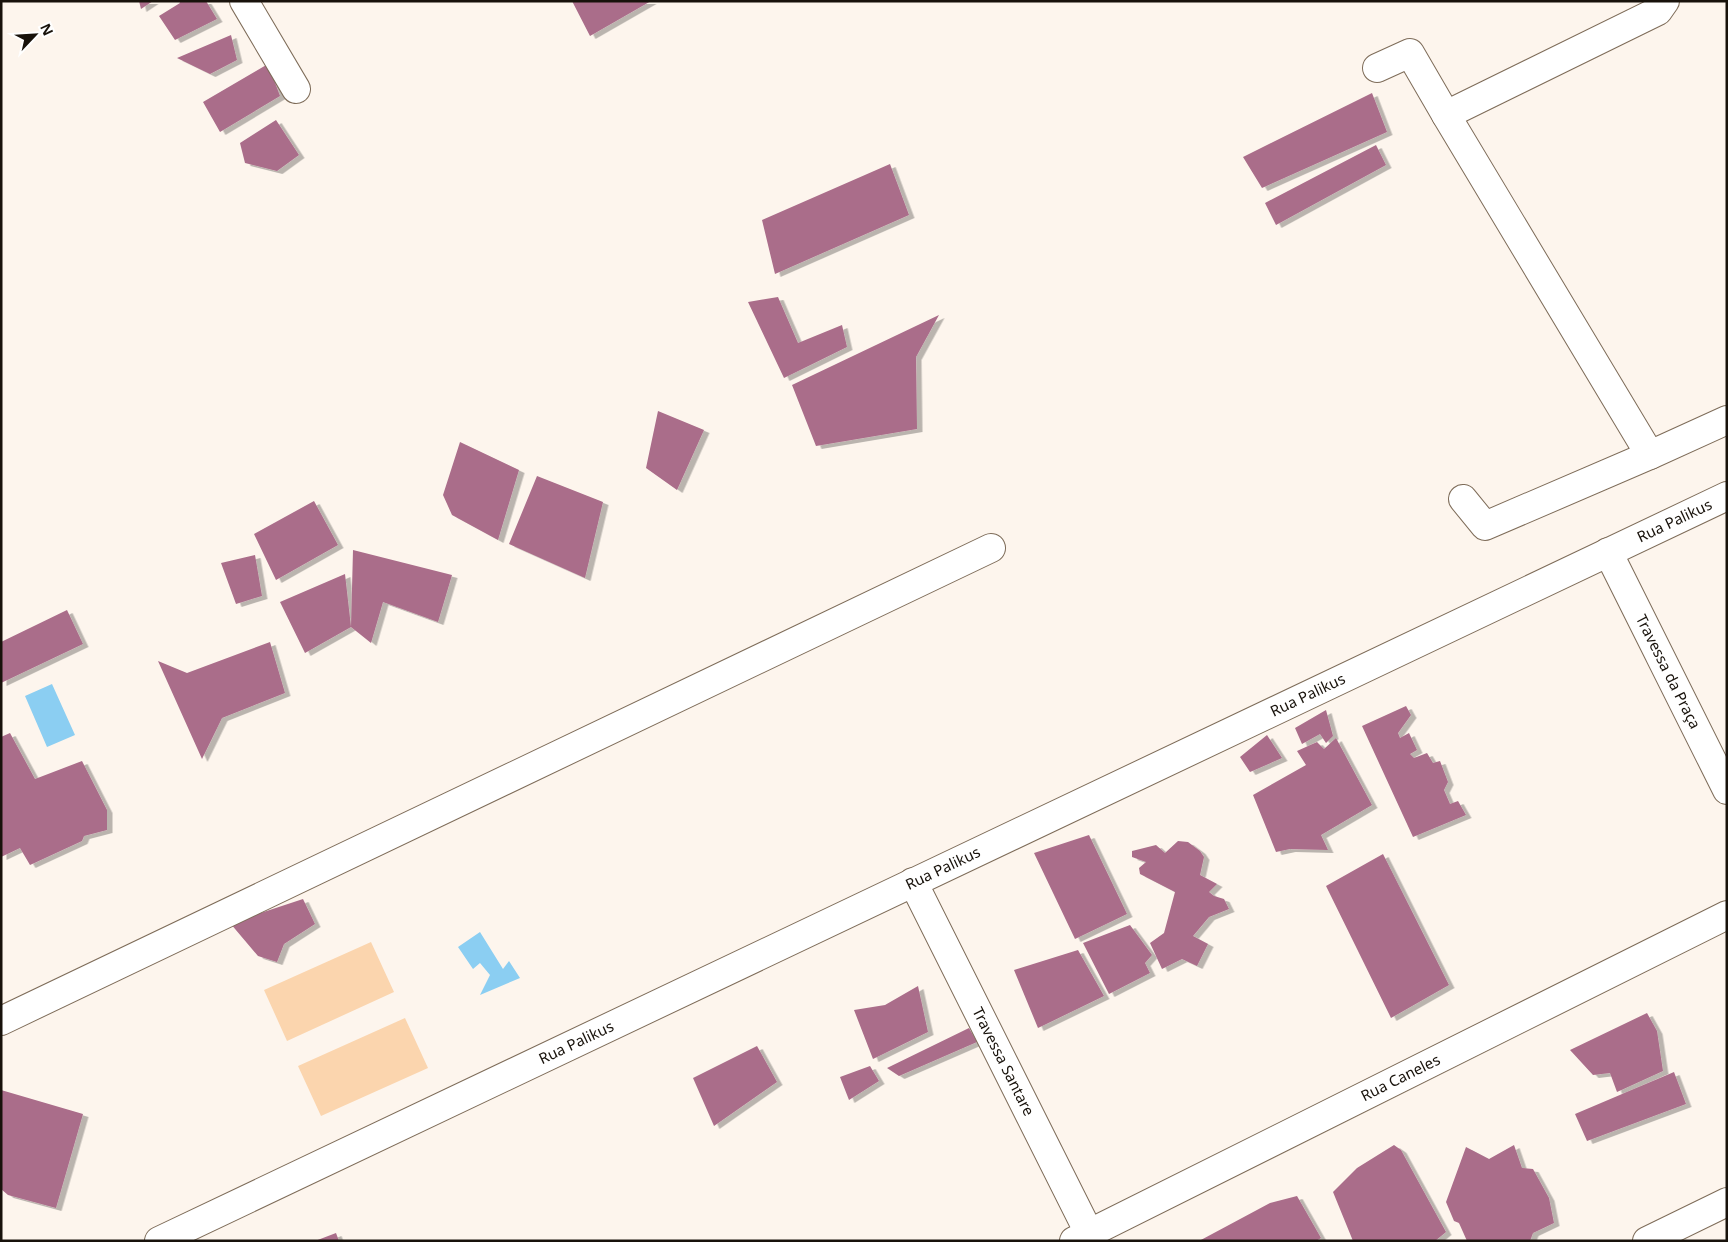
<svg xmlns="http://www.w3.org/2000/svg" width="1728" height="1242" font-family="'Noto Sans',sans-serif">
<defs>
<filter id="shadow"><feDropShadow dx="5.5" dy="3" stdDeviation="0" flood-color="#0004"/></filter>
</defs>
<rect width="100%" height="100%" fill="#fdf5ed"/>
<path fill="#fbd5ae" d="M371 942 394 992 287 1041 264 990Z
M405 1018 428 1068 321 1116 298 1066Z"/>
<path fill="#8bcef2" d="M52 684 75 735 47 747 25 696Z
M480 932 503 969 509 961 520 978 480 995 490 975 480 963 473 969 458 947Z"/>
<path fill="#aa6d8a" filter="url(#shadow)" d="M139 1H153L141 9Z
M179 1H206L217 19 175 40 159 16 180 3Z
M572 1H651L590 36Z
M231 35 237 60 210 74 177 58Z
M268 64 280 96 220 132 203 102Z
M1372 93 1387 132 1262 188 1243 157Z
M276 120 299 155 277 171 245 163 240 143Z
M1376 145 1386 165 1276 225 1265 203Z
M890 164 909 215 775 274 762 220Z
M778 297 798 343 842 325 847 347 784 378 748 302Z
M939 315 916 357 917 429 816 446 792 385Z
M658 411 704 430 677 490 646 468Z
M460 442 519 470 498 540 452 515 443 495Z
M537 476 603 502 585 578 509 544Z
M314 501 338 545 276 580 254 534Z
M353 550 452 575 438 622 383 602 371 643 351 627 305 653 280 602 345 574 351 627Z
M255 555 262 596 236 604 221 563Z
M67 610 83 644 1 683V642Z
M270 642 285 693 222 718 202 759 158 661 187 673Z
M1406 706 1411 715 1398 733 1400 738 1409 733 1417 750 1410 754 1414 758 1427 753 1433 763 1440 761 1448 782 1444 790 1450 804 1458 801 1466 815 1413 837 1362 726Z
M1326 710 1333 736 1326 743 1320 734 1302 744 1295 728Z
M10 733 35 779 82 761 107 810V830L84 836 82 841 30 865 20 848 1 857V737Z
M1267 735 1282 758 1250 772 1240 757Z
M1336 738 1372 805 1321 835 1328 850 1290 849 1276 852 1253 795 1306 765 1297 751 1317 742 1324 749Z
M1089 835 1127 914 1075 939 1034 853Z
M1178 841 1188 842 1200 851 1204 857 1200 875 1217 884 1209 892 1214 896 1224 899 1229 909 1209 917 1193 936 1208 944 1197 966 1182 959 1162 969 1150 943 1164 933 1175 892 1140 874 1139 868 1146 862 1132 857V851L1156 845 1165 853Z
M1383 854 1449 985 1391 1018 1326 886Z
M303 899 315 924 284 944 277 962 258 956 230 923Z
M1130 925 1152 955 1145 963 1150 973 1109 994 1083 943Z
M1078 950 1104 996 1038 1028 1014 970Z
M918 986 928 1032 873 1059 854 1010 885 1005Z
M1647 1013 1657 1031 1663 1071 1617 1092 1610 1073 1593 1075 1570 1050Z
M969 1028 977 1042 899 1076 887 1068Z
M757 1046 777 1082 714 1126 693 1078Z
M870 1066 879 1081 849 1100 840 1077Z
M1674 1072 1686 1104 1587 1141 1575 1114Z
M1 1090 83 1114 56 1208 8 1195 1 1189Z
M1394 1145 1401 1150 1446 1232 1435 1241H1353L1333 1192 1357 1168Z
M1514 1145 1522 1168 1533 1169 1549 1198 1554 1223 1533 1233 1530 1241H1467L1459 1223 1454 1221 1446 1202 1466 1147 1489 1159Z
M1297 1196 1321 1238 1316 1241H1199L1270 1203Z
M336 1233 339 1241H315Z"/>
<g fill="none" stroke-linecap="round" stroke-linejoin="round">
<defs>
<g id="minor">
<path d="M244 1 296 89"/>
<path d="M1377 68 1410 53 1446 115 1658 11 1665 1"/>
<path d="M1446 115 1650 455 1727 420"/>
<path d="M1463 499 1485 526 1650 455"/>
<path id="s1" d="M1608 552 1727 790"/>
<path id="s2" d="M913 882 1093 1241"/>
<path d="M1 1021 991 548"/>
<path id="s3" d="M159 1241 1727 496"/>
<path id="s4" d="M1074 1241 1727 915"/>
<path d="M1647 1241 1727 1202"/>
</g>
</defs>
<use href="#minor" stroke="#7e6c59" stroke-width="30"/>
<use href="#minor" stroke="#fff" stroke-width="28"/>
</g>
<g text-anchor="middle" stroke-width="4" stroke-linejoin="round" paint-order="stroke">
<g font-size="15" fill="#18120b" stroke="#fff">
<text dy="5" stroke="none"><textPath href="#s3" startOffset="1678">Rua Palikus</textPath></text>
<text dy="5" stroke="none"><textPath href="#s1" startOffset="134">Travessa da Praça</textPath></text>
<text dy="5" stroke="none"><textPath href="#s3" startOffset="1272">Rua Palikus</textPath></text>
<text dy="5" stroke="none"><textPath href="#s3" startOffset="868">Rua Palikus</textPath></text>
<text dy="5" stroke="none"><textPath href="#s3" startOffset="462">Rua Palikus</textPath></text>
<text dy="5" stroke="none"><textPath href="#s2" startOffset="201">Travessa Santare</textPath></text>
<text dy="5" stroke="none"><textPath href="#s4" startOffset="365">Rua Caneles</textPath></text>
</g>
</g>
<rect width="1728" height="1242" fill="none" stroke="#18120b" stroke-width="5"/>
<g transform="translate(35 35) rotate(65)" stroke="#ffffff" stroke-width="4" paint-order="stroke">
<path d="M0-4L9 19L0 12L-9 19Z" fill="#18120b"/>
<text y="-8" font-size="14" font-weight="bold" text-anchor="middle" fill="#18120b">N</text>
</g>
</svg>
